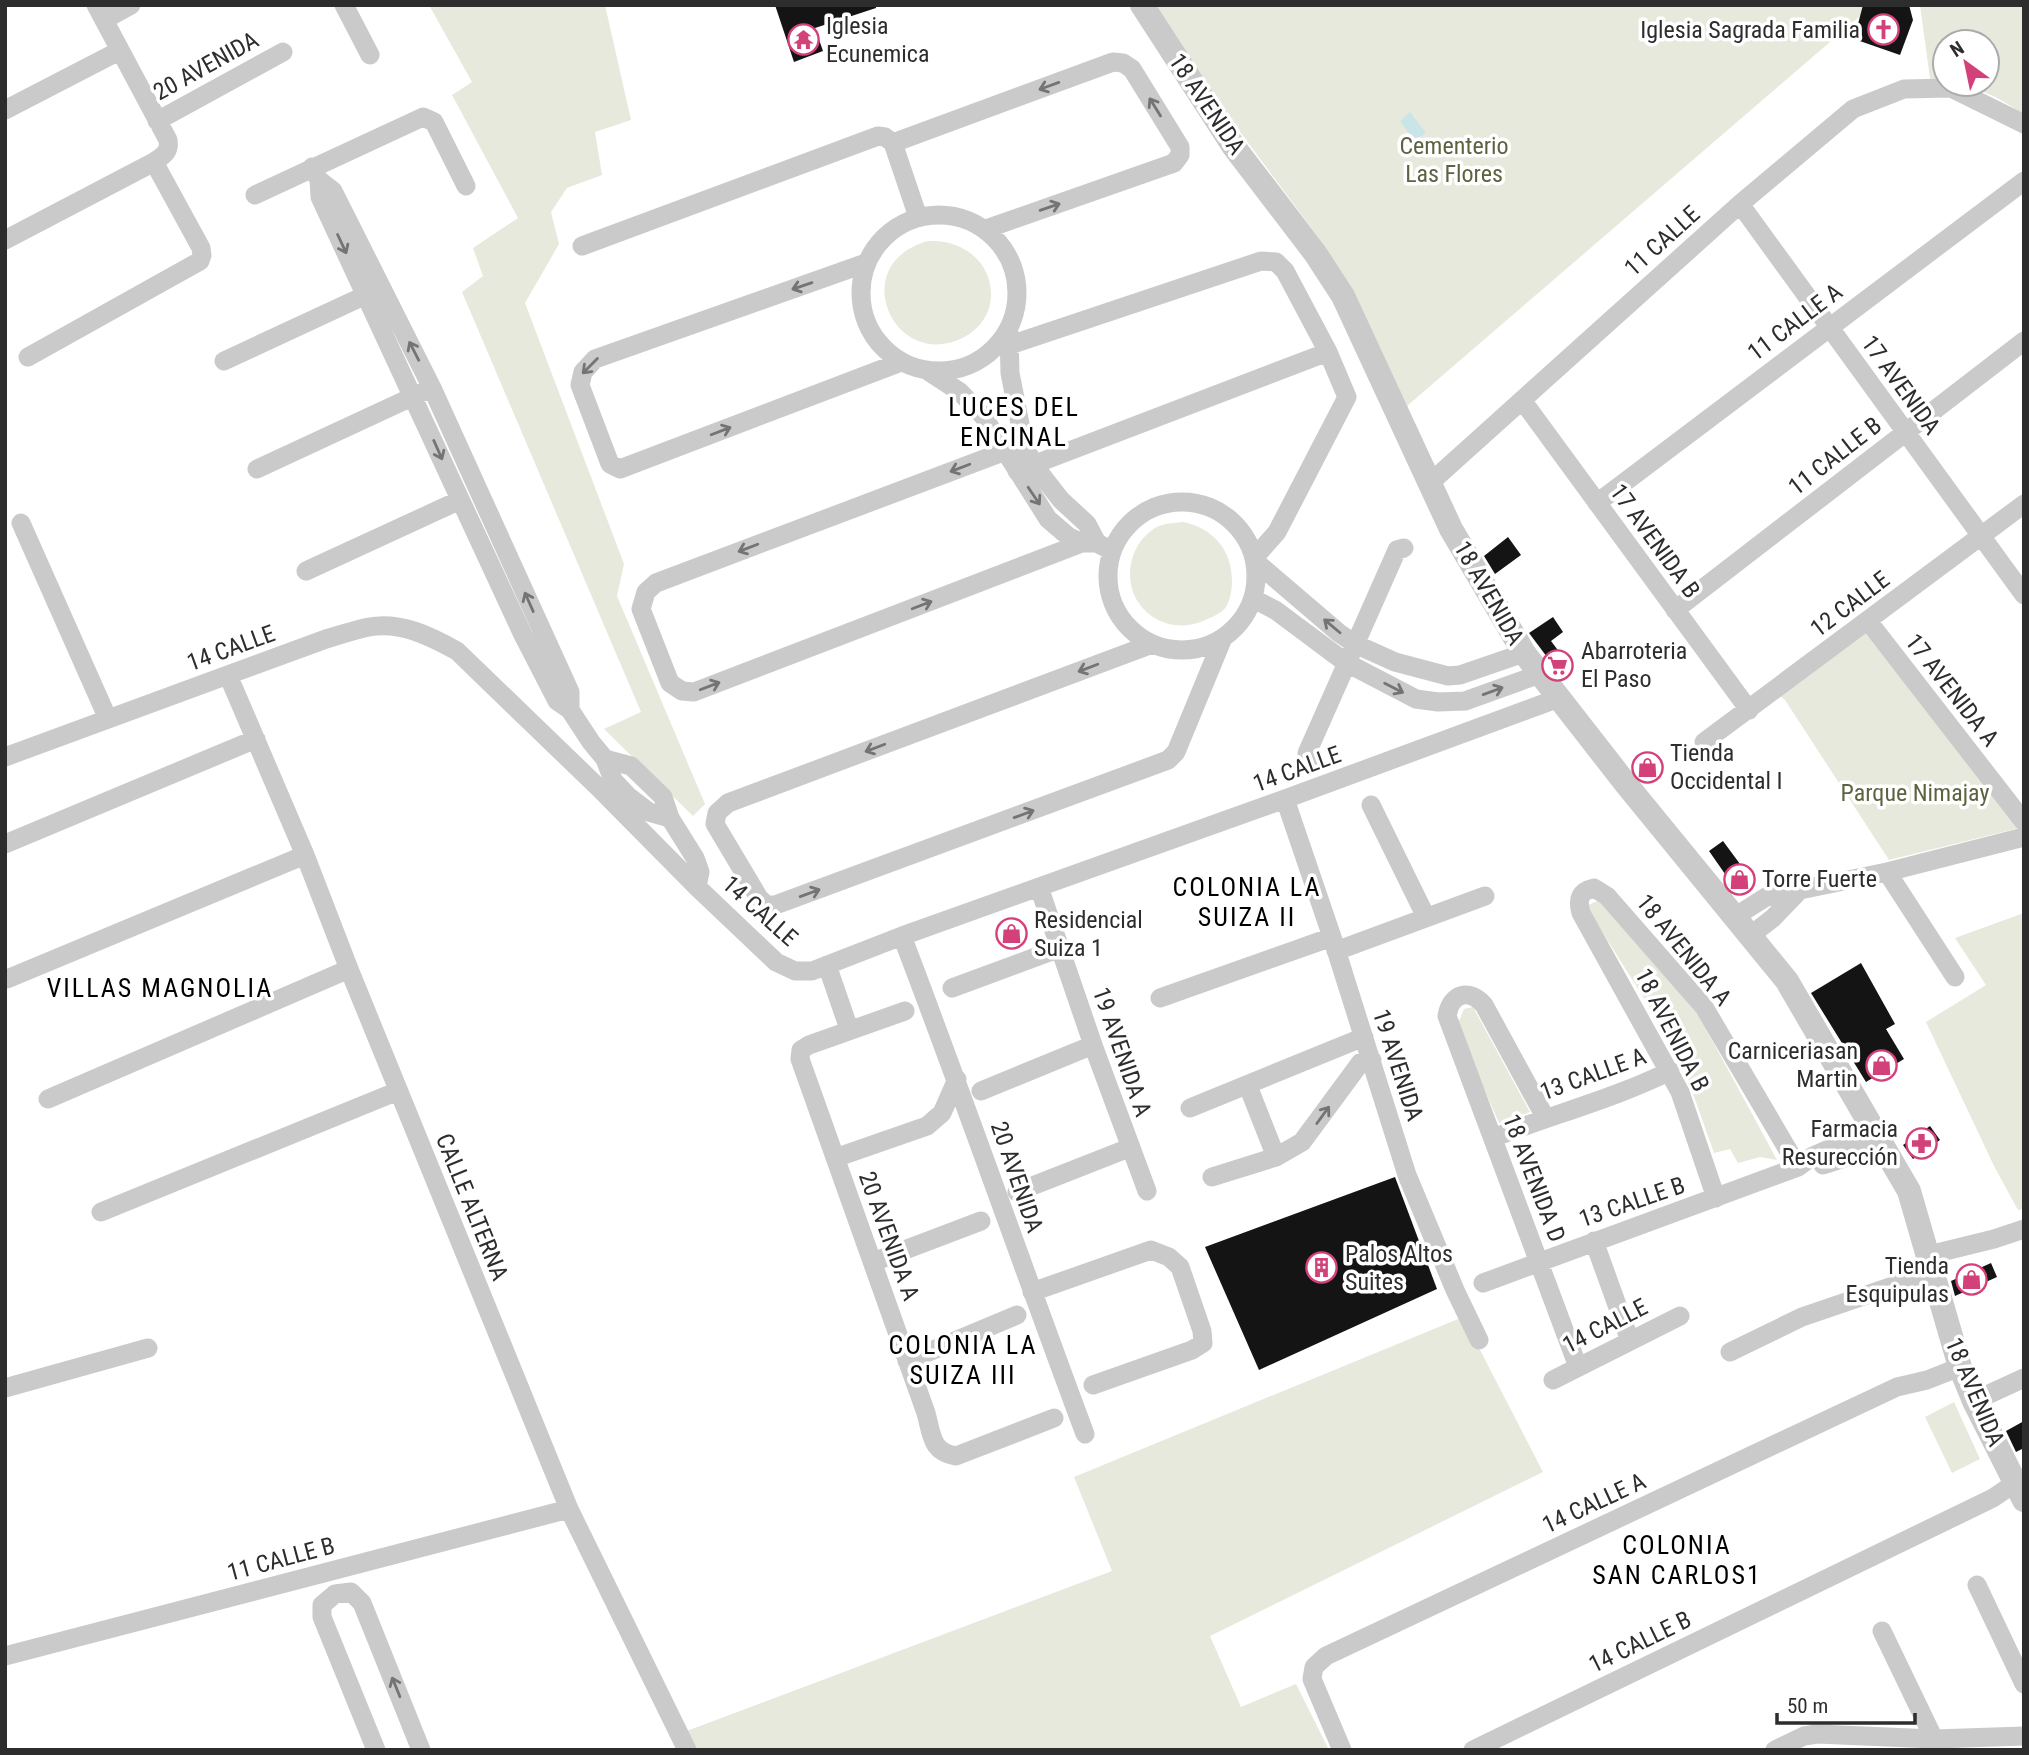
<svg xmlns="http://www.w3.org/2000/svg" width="2029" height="1755" font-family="'Roboto Condensed',sans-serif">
<rect width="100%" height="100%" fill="#fff"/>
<path fill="#e7e9dc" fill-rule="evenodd" d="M429 5H605L631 120 595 132 602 175 567 188 551 212 559 244 525 303 624 564 617 596 705 804 693 816 604 729 641 712 462 292 483 276 473 248 518 218 452 95 472 82Z
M1156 5H1873L1407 406 1324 245 1212 94Z
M1920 5H2024V115C1992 92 1970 83 1931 86ZM1945 42H1987V84H1945Z
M928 241C998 238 1015 323 952 342 890 361 849 263 928 241Z
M1183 522C1213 528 1232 550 1232 581 1232 589 1230 601 1226 607 1221 614 1210 618 1203 621 1179 631 1153 624 1138 602 1122 578 1131 541 1157 527 1164 523 1175 523 1183 522Z
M1865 633 2019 828 1889 860 1785 700 1780 696Z
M1602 899 1699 1016 1777 1160 1760 1157 1738 1163 1730 1149 1714 1153 1679 1054 1586 906Z
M2024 913V1209L2018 1210 1994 1166 1926 1022 1986 985 1955 938Z
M1473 1007 1530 1112 1499 1123 1457 1026 1464 1009Z
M1463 1317 1543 1472 1210 1636 1241 1707 1296 1684 1329 1750H693L684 1732 1112 1571 1074 1477Z
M1954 1402 1980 1459 1952 1473 1925 1417Z"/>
<path fill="#cae5e7" d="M1410 112 1426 133 1414 141 1400 121Z"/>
<path fill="#141414" d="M775 5H876V8L815 28 823 51 794 62Z
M1863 5H1909L1913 20 1900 55 1854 39Z
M1508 537 1521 555 1495 574 1484 556Z
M1553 617 1563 632 1551 641 1572 669 1562 677 1529 633Z
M1650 754 1660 767 1644 779 1634 766Z
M1723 841 1754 883 1739 894 1709 851Z
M1861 963 1895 1024 1886 1029 1904 1059 1866 1082 1811 993Z
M1930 1126 1940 1140 1913 1159 1903 1145Z
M1395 1177 1437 1289 1259 1370 1205 1247Z
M1991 1263 1997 1277 1955 1296 1951 1281Z
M2024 1421V1448L2016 1452 2006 1431Z"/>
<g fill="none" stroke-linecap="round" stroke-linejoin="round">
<path stroke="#cacaca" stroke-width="19" d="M344 5 370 55
M104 20 131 5
M5 110 119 51
M157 121 283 52
M893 143 1113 62 1123 63 1132 69 1180 147V155L1174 163 986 229
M312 167 319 180 320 197 523 635 557 701 570 710 591 742 605 759 613 780 628 796 649 812 670 818
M319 180 333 191 432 388 570 692V710
M255 195 423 117 434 122 466 186
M1740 204 2024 595
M861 293a78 78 0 1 1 156 0a78 78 0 1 1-156 0Z
M5 240 154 162C164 155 170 152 168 140L96 5
M582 246 878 136 885 137 893 143 918 217
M866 263 595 359 583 372 580 385 610 464 620 469 901 362
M1009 333 1010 373 1024 444 1033 464 1061 500 1087 524 1097 543
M1010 345 1261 261 1276 262 1285 271 1328 352 1347 397 1277 532 1255 557
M28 357 200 261 202 255 201 248 154 162
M224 361 366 295
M928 371 960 392 983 416 1048 519 1069 537 1082 543H1097L1112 551
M1522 400 1749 710
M1024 444 656 583 646 592 641 609 670 683 682 691 694 692 1082 543
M257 469 425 391
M1017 471 1328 352
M1431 482 1740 204 1853 109 1904 89 1951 88 2024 124
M1108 576a74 74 0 1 1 148 0a74 74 0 1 1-148 0Z
M1597 503 2024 181
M21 523 108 719
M1256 562 1339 633 1355 644 1395 662 1448 676 1460 675 1524 653
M306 571 460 500
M1254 599 1275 610 1345 662 1416 699 1438 702 1465 701 1540 674
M1675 610 2024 341
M1868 621 2024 822
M1152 644 728 803 717 813 715 824 759 898 768 906 778 904 1168 760 1176 752 1223 638
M228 675 305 855 349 969 569 1509 687 1750
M1704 742 2024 504
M5 757 326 639C340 635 354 630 369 627 400 621 430 636 457 651L602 791 697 887 776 962 795 971H812L902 936 1285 799 1559 698
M605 759 631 766 663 797 670 818 695 858 700 872 697 887
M1313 760 1307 753 1397 550 1404 548
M1285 799 1332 937 1407 1175 1455 1290 1479 1340
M1371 805 1426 917
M5 844 256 739
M1887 872 1955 977
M1039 887 1093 1045 1147 1191
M1736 916 1766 897 1887 872 2024 837
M1751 935 1773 918 1800 890
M902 936C965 1101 1023 1268 1085 1434
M1336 951 1485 896
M827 965 849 1029
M7 979 305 855
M952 988 1060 948
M1160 998 1332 937
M905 1011 809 1045 801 1050 800 1059 926 1413C932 1435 931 1452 956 1456L1054 1418
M1248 1086 1276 1157
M981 1091 1093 1045
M48 1099 349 969
M1190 1108 1364 1037
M1545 1117 1484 1005C1469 988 1451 993 1447 1016L1578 1367
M1493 1138C1551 1115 1616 1098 1670 1071
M835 1158 927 1126 942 1113 957 1079
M1823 1165 1851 1156 1881 1141
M1212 1177 1276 1157 1302 1142 1361 1062 1372 1060
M1017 1192 1129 1148
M1716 1198 1680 1092 1581 913C1577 899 1580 891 1594 888L1607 896 1704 1007 1798 1167
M101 1212 398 1091
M1594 1241 1630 1341
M1929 1255 1994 1239 2024 1229
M873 1262 981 1221
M1483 1283 1798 1167 1813 1156 1873 1130
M1032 1292 1151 1250 1169 1257 1180 1267 1202 1331 1203 1343 1192 1350 1093 1385
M1730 1352 1802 1317 1934 1272
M907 1361 1017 1315
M1553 1380 1680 1316
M5 1388 148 1348
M1974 1401 2024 1378
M1977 1585 2024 1684
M1882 1631 1934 1739
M5 1656 569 1509
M376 1750 322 1617V1605L335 1594 351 1592 362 1603 421 1750
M1342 1750 1312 1679 1314 1667 1326 1656 1897 1387 1927 1380 1960 1367
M1473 1750 1993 1498 2015 1483
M1775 1750 1804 1736 1817 1734 1934 1739 2024 1736"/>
<path stroke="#cacaca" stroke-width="24" d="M1142 5 1234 147 1315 253 1343 296 1451 529 1524 653 1626 784 1787 981 1909 1191 1960 1367 1974 1401 2024 1500"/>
</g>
<defs><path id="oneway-shaft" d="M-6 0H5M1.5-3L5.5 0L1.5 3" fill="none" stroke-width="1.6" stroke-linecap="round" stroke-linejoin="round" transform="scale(1.75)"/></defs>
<g stroke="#747474">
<use href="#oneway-shaft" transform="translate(1049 86) rotate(160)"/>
<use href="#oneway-shaft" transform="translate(1155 107) rotate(-122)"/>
<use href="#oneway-shaft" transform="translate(1050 207) rotate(-19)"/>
<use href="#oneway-shaft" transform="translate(342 244) rotate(65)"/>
<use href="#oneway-shaft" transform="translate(802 286) rotate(161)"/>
<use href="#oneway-shaft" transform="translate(414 351) rotate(-117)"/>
<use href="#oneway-shaft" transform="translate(590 366) rotate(135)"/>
<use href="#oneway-shaft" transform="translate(721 431) rotate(-21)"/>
<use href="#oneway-shaft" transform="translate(438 450) rotate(66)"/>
<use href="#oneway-shaft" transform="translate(960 468) rotate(159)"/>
<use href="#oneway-shaft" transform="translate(1034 496) rotate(56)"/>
<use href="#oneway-shaft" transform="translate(748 548) rotate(159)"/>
<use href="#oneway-shaft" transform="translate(529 602) rotate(-114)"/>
<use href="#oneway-shaft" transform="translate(922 605) rotate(-21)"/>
<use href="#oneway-shaft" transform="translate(1332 626) rotate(-140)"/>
<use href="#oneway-shaft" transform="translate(1088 668) rotate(159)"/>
<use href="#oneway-shaft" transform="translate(710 686) rotate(-21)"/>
<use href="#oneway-shaft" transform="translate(1394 688) rotate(27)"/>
<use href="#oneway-shaft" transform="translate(1493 691) rotate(-20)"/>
<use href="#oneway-shaft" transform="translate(875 748) rotate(159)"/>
<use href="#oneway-shaft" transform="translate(1024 814) rotate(-20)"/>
<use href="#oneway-shaft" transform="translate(810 893) rotate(-20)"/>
<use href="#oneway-shaft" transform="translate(1323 1115) rotate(-54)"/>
<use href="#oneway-shaft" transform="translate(396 1687) rotate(-112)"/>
</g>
<defs>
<symbol id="church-ring" viewBox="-11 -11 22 22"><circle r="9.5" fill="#fff" stroke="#d24179" stroke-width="1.5"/><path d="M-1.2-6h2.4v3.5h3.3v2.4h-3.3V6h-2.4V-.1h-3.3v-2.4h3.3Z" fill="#d24179"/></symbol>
<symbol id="temple-ring" viewBox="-11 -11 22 22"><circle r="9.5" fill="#fff" stroke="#d24179" stroke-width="1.5"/><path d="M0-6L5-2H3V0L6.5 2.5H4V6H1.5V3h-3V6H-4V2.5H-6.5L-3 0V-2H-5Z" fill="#d24179"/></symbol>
<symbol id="supermarket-ring" viewBox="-11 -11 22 22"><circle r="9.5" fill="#fff" stroke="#d24179" stroke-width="1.5"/><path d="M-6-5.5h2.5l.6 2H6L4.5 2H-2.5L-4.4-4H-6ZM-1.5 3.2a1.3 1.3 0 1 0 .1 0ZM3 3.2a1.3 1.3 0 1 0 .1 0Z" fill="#d24179"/></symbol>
<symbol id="shop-ring" viewBox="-11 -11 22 22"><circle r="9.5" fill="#fff" stroke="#d24179" stroke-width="1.5"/><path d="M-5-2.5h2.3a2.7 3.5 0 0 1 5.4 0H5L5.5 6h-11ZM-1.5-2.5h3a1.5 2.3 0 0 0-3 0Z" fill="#d24179"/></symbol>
<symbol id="pharmacy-ring" viewBox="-11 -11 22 22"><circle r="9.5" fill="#fff" stroke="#d24179" stroke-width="1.5"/><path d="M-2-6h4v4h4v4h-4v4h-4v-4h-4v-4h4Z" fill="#d24179"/></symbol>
<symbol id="building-ring" viewBox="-11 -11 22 22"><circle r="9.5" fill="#fff" stroke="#d24179" stroke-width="1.5"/><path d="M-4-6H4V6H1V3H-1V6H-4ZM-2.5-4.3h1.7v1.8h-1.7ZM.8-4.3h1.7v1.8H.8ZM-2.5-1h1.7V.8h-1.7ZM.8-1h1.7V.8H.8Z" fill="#d24179"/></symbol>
</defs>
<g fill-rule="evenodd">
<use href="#church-ring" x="1866" y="12" width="35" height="35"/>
<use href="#temple-ring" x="786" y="22" width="35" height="35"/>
<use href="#supermarket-ring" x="1540" y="648" width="35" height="35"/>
<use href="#shop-ring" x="1630" y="750" width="35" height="35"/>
<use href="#shop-ring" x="1722" y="862" width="35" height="35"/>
<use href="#shop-ring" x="994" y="916" width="35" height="35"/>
<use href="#shop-ring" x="1864" y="1048" width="35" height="35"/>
<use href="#pharmacy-ring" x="1904" y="1126" width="35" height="35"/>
<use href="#building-ring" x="1304" y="1250" width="35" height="35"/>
<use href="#shop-ring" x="1954" y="1262" width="35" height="35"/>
</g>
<g text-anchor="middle" stroke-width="7" stroke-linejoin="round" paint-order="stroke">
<g font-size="24" fill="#2d2d2d" stroke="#fff" text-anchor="start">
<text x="826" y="34">Iglesia<tspan x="826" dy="28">Ecunemica</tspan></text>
<text x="1860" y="38" text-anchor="end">Iglesia Sagrada Familia</text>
<text x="1581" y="659">Abarroteria<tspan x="1581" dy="28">El Paso</tspan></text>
<text x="1670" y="761">Tienda<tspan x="1670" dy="28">Occidental I</tspan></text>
<text x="1762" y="887">Torre Fuerte</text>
<text x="1034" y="928">Residencial<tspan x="1034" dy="28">Suiza 1</tspan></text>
<text x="1858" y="1059" text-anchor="end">Carniceriasan<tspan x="1858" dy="28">Martin</tspan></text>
<text x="1898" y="1137" text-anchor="end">Farmacia<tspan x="1898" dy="28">Resurección</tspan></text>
<text x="1345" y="1262">Palos Altos<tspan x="1345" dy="28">Suites</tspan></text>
<text x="1949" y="1274" text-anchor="end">Tienda<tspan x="1949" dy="28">Esquipulas</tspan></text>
</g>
<g font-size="24" fill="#2d2d2d" stroke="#fff">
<text transform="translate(206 66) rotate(-29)" y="8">20 AVENIDA</text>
<text transform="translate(1207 104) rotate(56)" y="8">18 AVENIDA</text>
<text transform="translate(1662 241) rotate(-42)" y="8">11 CALLE</text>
<text transform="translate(1795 322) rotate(-37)" y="8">11 CALLE A</text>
<text transform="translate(1901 385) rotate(54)" y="8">17 AVENIDA</text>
<text transform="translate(1835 456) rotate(-38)" y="8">11 CALLE B</text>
<text transform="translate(1655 541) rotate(54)" y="8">17 AVENIDA B</text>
<text transform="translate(1489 593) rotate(60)" y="8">18 AVENIDA</text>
<text transform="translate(1850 604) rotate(-37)" y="8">12 CALLE</text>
<text transform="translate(231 648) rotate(-20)" y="8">14 CALLE</text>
<text transform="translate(1952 690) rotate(52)" y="8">17 AVENIDA A</text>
<text transform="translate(1297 769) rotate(-20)" y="8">14 CALLE</text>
<text transform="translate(760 911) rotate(42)" y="8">14 CALLE</text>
<text transform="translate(1684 950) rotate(51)" y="8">18 AVENIDA A</text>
<text transform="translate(1672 1030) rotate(63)" y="8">18 AVENIDA B</text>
<text transform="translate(1122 1052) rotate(71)" y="8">19 AVENIDA A</text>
<text transform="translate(1398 1065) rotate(72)" y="8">19 AVENIDA</text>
<text transform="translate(1593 1074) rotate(-20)" y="8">13 CALLE A</text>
<text transform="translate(1017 1177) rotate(71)" y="8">20 AVENIDA</text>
<text transform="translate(1534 1178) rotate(69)" y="8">18 AVENIDA D</text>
<text transform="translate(1632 1202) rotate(-19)" y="8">13 CALLE B</text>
<text transform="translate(472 1207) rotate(68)" y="8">CALLE ALTERNA</text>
<text transform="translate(889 1236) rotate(70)" y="8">20 AVENIDA A</text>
<text transform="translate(1605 1326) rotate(-27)" y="8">14 CALLE</text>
<text transform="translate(1975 1392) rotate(67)" y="8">18 AVENIDA</text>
<text transform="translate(1594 1503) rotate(-25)" y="8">14 CALLE A</text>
<text transform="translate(281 1559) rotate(-15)" y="8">11 CALLE B</text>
<text transform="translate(1640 1642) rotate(-26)" y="8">14 CALLE B</text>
</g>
<g font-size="24" fill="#5b633f" stroke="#fff">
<text x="1454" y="154">Cementerio<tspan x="1454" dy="28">Las Flores</tspan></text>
<text x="1915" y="801">Parque Nimajay</text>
</g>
<g font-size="26" letter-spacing="2" fill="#000" stroke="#fff">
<text x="1014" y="416">LUCES DEL<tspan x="1014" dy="30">ENCINAL</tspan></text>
<text x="1247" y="896">COLONIA LA<tspan x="1247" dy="30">SUIZA II</tspan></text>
<text x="160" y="997">VILLAS MAGNOLIA</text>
<text x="963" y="1354">COLONIA LA<tspan x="963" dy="30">SUIZA III</tspan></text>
<text x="1677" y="1554">COLONIA<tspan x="1677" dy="30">SAN CARLOS1</tspan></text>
</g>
</g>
<rect width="2029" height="1755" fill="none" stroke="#2d2d2d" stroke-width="14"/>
<g transform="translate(1966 63) rotate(327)"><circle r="33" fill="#ffffff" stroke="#ababab" stroke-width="2"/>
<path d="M0-5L12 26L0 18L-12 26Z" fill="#d24179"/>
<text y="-10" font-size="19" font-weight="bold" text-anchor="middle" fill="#2d2d2d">N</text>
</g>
<path d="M1777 1713v10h138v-10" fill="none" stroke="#2d2d2d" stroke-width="3.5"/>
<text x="1787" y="1713" font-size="21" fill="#2d2d2d" stroke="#ffffff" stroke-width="5" paint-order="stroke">50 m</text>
</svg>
